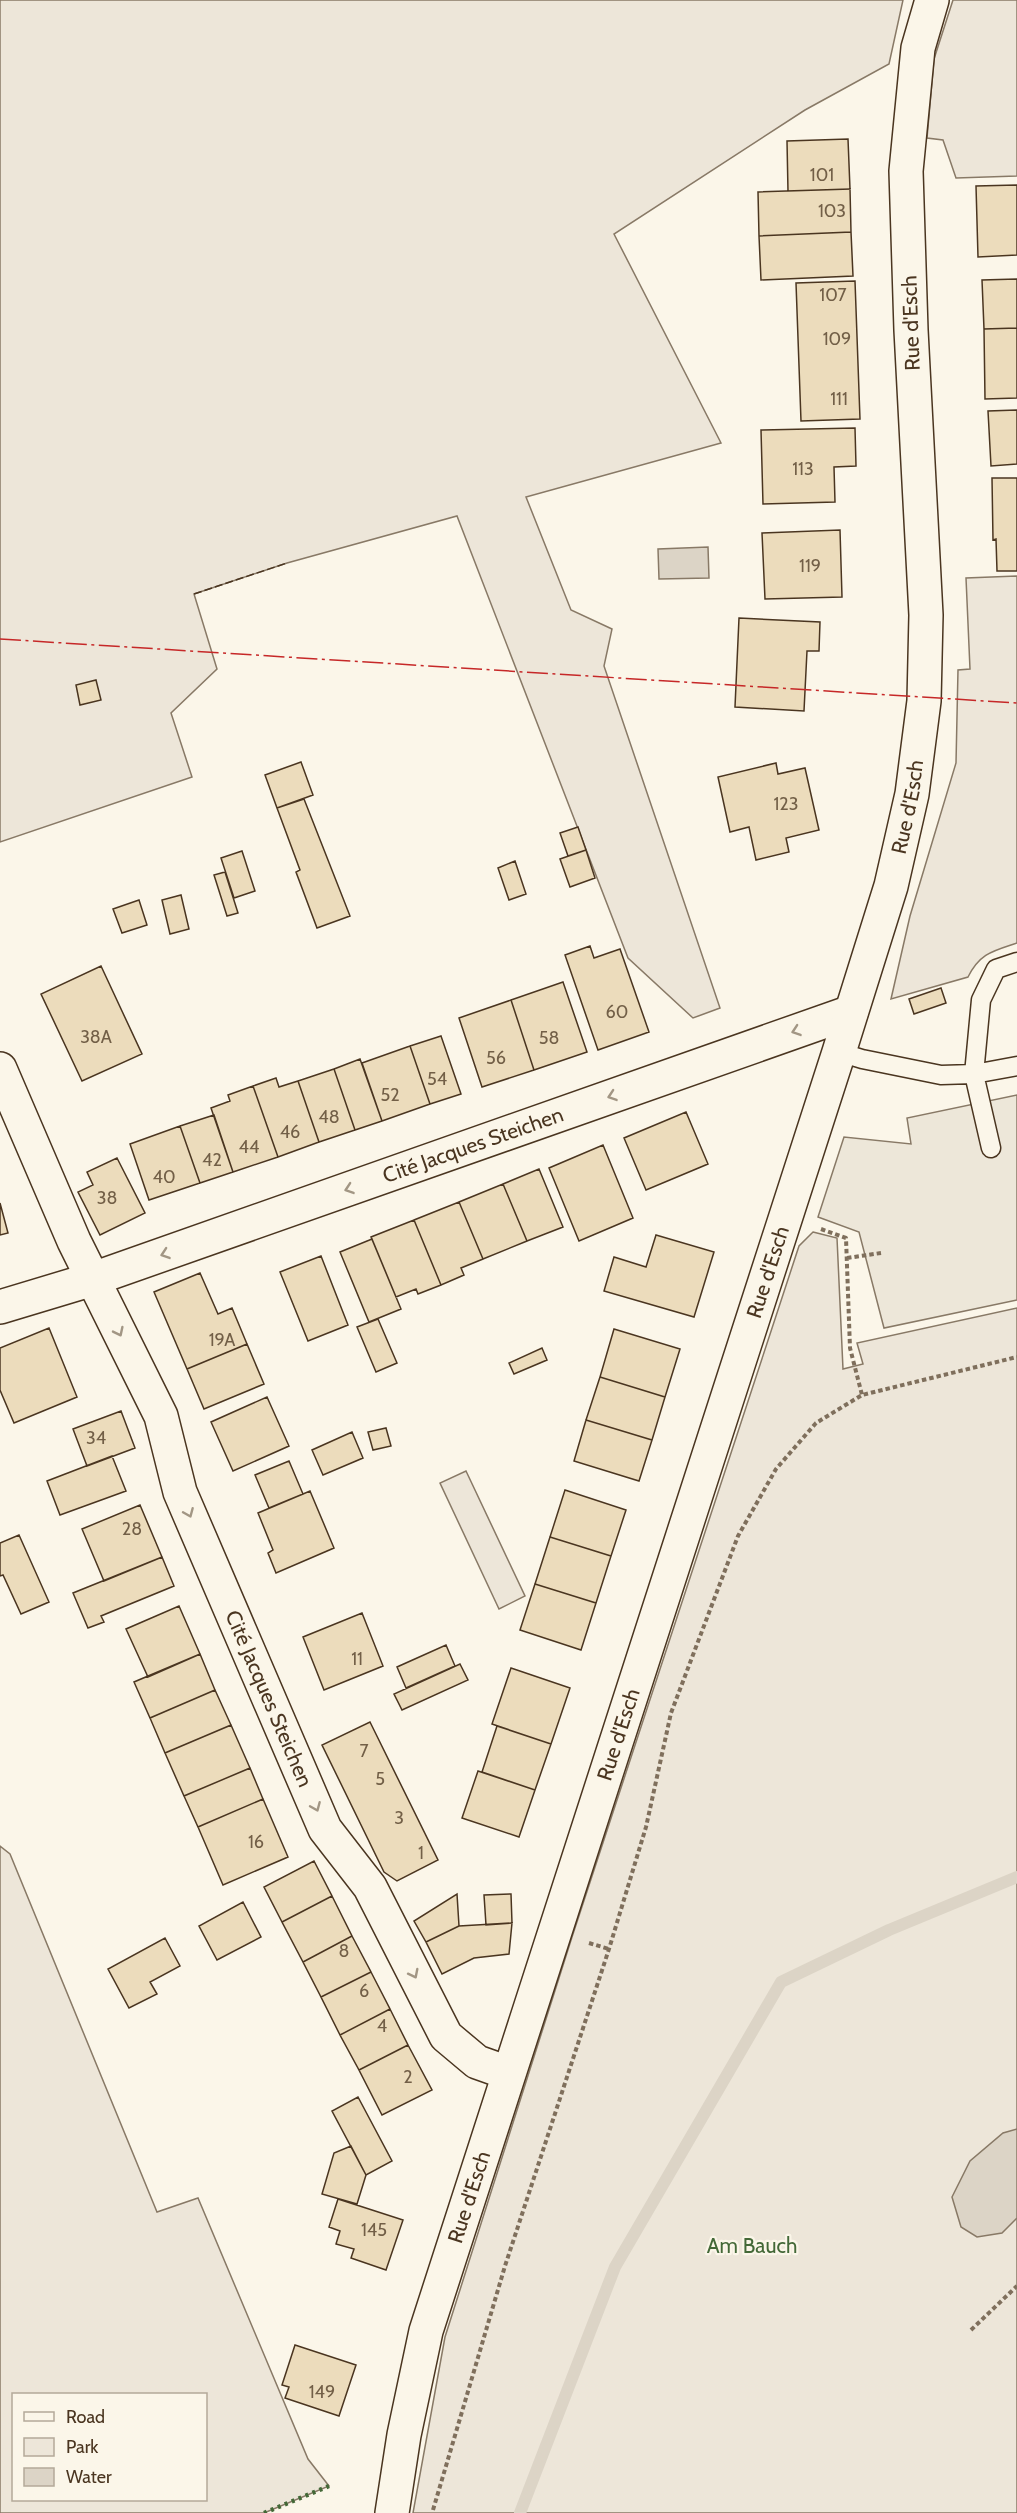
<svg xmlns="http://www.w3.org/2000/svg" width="1017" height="2513" font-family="Cabin,sans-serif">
<rect width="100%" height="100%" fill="#fbf6e9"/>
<path fill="#ede6d9" stroke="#887966" stroke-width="1.5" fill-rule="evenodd" d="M0 0H903L889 64 805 110 614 234 721 443 526 497 571 610 612 629 604 666 720 1008 693 1018 628 958 457 516 287 563 194 594 217 669 171 713 192 777 0 842Z
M953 0H1017V176L956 178 943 140 927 138 934 59Z
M1017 576V943C993 951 980 953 968 977L891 999 910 916 956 763 958 670 970 669 966 578Z
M813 1232 837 1238 843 1369 863 1364 857 1343 1017 1308V2513H413L445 2337 572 1937 799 1246Z
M466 1471 525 1596 499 1609 440 1483Z
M0 1846 10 1854 157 2212 198 2198 308 2459 329 2486 264 2513H0ZM14 2394H206V2500H14Z"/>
<path fill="#ede7d9" stroke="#887966" stroke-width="1.5" d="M1017 1095V1300L884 1328 859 1232 818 1217 844 1137 911 1144 907 1118Z"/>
<path fill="#dcd4c6" stroke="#887966" stroke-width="1.5" d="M708 547 709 578 659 579 658 549Z
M1017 2129V2218L1002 2233 977 2237 961 2227 952 2197 970 2161 1003 2133Z"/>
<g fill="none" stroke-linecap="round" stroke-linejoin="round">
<path stroke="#dcd4c6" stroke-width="12" d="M520 2513 615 2267 781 1982 889 1930 1017 1877"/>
</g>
<path fill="#ecdcbc" stroke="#4a3520" stroke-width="1.5" d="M848 139 850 189 788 191 787 141Z
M1017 185V255L978 257 976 186Z
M850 189 851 232 759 236 758 192Z
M851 232 853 276 761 280 759 236Z
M1017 279V328L984 329 982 280Z
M855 281 860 419 801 421 796 283Z
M1017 328V398L985 399 984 329Z
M1017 410V464L991 466 988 411Z
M855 428 856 466 834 467 835 502 763 504 761 430Z
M992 478H1017V571H997L996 539 993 540Z
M840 530 842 597 765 599 762 533Z
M739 618 820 622 819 651H807L804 711 735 707Z
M96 680 101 700 80 705 76 685Z
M301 762 313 795 277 808 265 775Z
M776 763 778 774 805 768 819 830 786 838 789 852 756 860 749 827 730 832 718 777Z
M304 799 350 916 317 928 296 872 300 870 277 808Z
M578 827 586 850 568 856 560 833Z
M586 850 595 878 570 887 560 859Z
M242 851 255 891 234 898 221 858Z
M515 861 526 894 509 900 498 868Z
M225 872 238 913 227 916 214 875Z
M181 895 189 929 170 934 162 900Z
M139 900 147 925 122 933 113 909Z
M590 946 594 958 620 949 649 1032 598 1050 565 955Z
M101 966 142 1054 82 1081 41 994Z
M563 982 587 1052 534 1070 511 1000Z
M941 988 946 1003 914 1014 909 999Z
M511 1000 534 1070 482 1087 459 1018Z
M441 1036 461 1094 430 1104 410 1046Z
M410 1046 430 1104 382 1121 362 1063Z
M360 1059 382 1121 355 1130 334 1069Z
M334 1069 355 1130 319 1142 298 1081Z
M276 1078 279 1087 298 1081 319 1142 278 1157 253 1086Z
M253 1086 278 1157 233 1172 211 1108 230 1101 228 1095Z
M686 1112 708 1164 646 1190 624 1138Z
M214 1115 233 1172 200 1183 180 1126Z
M180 1126 200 1183 149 1200 130 1144Z
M603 1145 633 1218 579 1241 549 1168Z
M117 1158 145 1213 100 1235 78 1192 93 1185 87 1172Z
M539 1169 563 1227 527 1241 503 1184Z
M503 1184 527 1241 483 1259 459 1202Z
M459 1202 483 1259 461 1268 464 1275 441 1285 414 1220Z
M0 1203 8 1233 0 1235Z
M414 1220 441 1285 418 1294 416 1289 396 1297 371 1237Z
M656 1235 714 1252 694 1317 604 1291 614 1257 646 1267Z
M372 1239 401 1309 369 1322 340 1252Z
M321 1256 348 1325 308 1341 280 1272Z
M200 1273 218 1314 232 1308 247 1344 187 1369 154 1292Z
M378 1319 397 1363 376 1372 357 1327Z
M49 1328 77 1397 14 1423 0 1390V1348Z
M614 1329 680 1349 665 1397 600 1377Z
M247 1344 264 1384 204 1409 187 1369Z
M542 1348 547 1360 514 1374 509 1363Z
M600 1377 665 1397 652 1440 586 1420Z
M267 1397 289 1446 233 1471 211 1422Z
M121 1411 135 1448 87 1466 73 1429Z
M586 1420 652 1440 639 1481 574 1461Z
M386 1428 391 1446 373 1450 368 1432Z
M352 1432 363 1458 323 1475 312 1450Z
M112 1456 126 1491 60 1515 47 1481Z
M289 1461 303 1494 269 1508 255 1475Z
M565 1490 626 1510 611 1556 550 1537Z
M310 1491 334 1548 276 1573 268 1553 273 1550 258 1513Z
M140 1505 162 1557 104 1581 82 1529Z
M19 1535 49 1602 21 1614 3 1575 0 1576V1543Z
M550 1537 611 1556 596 1603 535 1584Z
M162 1557 174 1586 101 1616 104 1622 88 1628 73 1593Z
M535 1584 596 1603 581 1650 520 1630Z
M179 1606 200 1654 148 1677 126 1629Z
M362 1613 383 1666 324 1690 303 1637Z
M446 1645 455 1666 406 1688 397 1667Z
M200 1654 215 1690 150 1718 134 1682Z
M460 1664 468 1680 402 1710 394 1694Z
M511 1668 570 1688 551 1744 492 1724Z
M215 1690 231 1725 165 1753 150 1718Z
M370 1722 438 1860 397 1881 384 1872 322 1745Z
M231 1725 250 1768 184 1796 165 1753Z
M497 1726 551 1744 535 1790 482 1772Z
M250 1768 263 1799 198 1827 184 1796Z
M478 1771 535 1790 519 1837 462 1818Z
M263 1799 288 1857 223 1885 198 1827Z
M314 1861 332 1896 282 1922 264 1887Z
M457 1894 459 1926 426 1942 414 1921Z
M511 1894 512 1923 486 1925 484 1895Z
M332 1896 352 1936 303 1962 282 1922Z
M243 1902 261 1937 217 1960 199 1926Z
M512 1923 509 1954 474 1958 442 1974 426 1942 459 1926Z
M352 1936 371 1972 321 1997 303 1962Z
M165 1938 180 1966 150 1982 157 1994 129 2008 108 1969Z
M371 1972 390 2009 340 2035 321 1997Z
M390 2009 408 2045 359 2070 340 2035Z
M408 2045 432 2090 382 2115 359 2070Z
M358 2097 392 2161 366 2175 332 2111Z
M351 2146 366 2175 357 2204 322 2194 334 2153Z
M338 2199 403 2220 386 2270 351 2258 354 2249 336 2244 340 2231 329 2227Z
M295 2345 356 2365 339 2416 285 2398 289 2387 282 2385Z"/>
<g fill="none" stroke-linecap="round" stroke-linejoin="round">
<defs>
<path id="service" d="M839 1052 862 1059 941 1075 974 1074 1017 1066
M991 1148 974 1074 981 1000 996 969 1017 962"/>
<g id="minor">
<path id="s1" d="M0 1069 74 1241 161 1416 180 1492 325 1829 370 1887 446 2036 477 2062 508 2073"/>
<path id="s2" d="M0 1307 93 1279 851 1012"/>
</g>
<g id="secondary">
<path id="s3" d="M392 2513 404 2435 426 2331 839 1052 891 886 912 794 924 701 926 615 911 330 906 171 918 48 932 0"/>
</g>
</defs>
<use href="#service" stroke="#4a3520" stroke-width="21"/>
<use href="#minor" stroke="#4a3520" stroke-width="36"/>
<use href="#secondary" stroke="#4a3520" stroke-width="36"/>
<path stroke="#7f6f5c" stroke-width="4" stroke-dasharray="4.5 3" stroke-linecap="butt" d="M821 1229 846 1238 850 1348 862 1395
M847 1258 881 1253
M589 1943 609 1949
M971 2330 1017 2286
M433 2510 505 2266 609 1949 646 1827 671 1713 738 1536 776 1469 816 1423 862 1395 1017 1357"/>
<use href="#service" stroke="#fbf6e9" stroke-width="18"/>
<use href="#minor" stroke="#fbf6e9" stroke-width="33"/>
<use href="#secondary" stroke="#fbf6e9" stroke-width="33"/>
<path stroke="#436837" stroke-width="4.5" stroke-dasharray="3 4.5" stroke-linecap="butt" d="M264 2513 329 2486"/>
<path stroke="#4a3520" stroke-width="1.5" stroke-dasharray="8 3" stroke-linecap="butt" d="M194 594 287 563"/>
<path stroke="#c62828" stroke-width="1.5" stroke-dasharray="21 4.5 3 4.5" stroke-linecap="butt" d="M0 639 1017 703"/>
</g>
<defs><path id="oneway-chevron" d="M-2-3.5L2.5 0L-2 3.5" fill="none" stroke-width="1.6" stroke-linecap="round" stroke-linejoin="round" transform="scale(1.5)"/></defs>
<g stroke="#a29684">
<use href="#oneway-chevron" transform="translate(796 1031) rotate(161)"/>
<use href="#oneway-chevron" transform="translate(612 1096) rotate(161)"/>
<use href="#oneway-chevron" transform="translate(349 1189) rotate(161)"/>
<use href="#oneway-chevron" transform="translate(165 1254) rotate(161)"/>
<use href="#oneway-chevron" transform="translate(119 1332) rotate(64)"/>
<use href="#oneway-chevron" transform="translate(189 1513) rotate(67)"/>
<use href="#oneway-chevron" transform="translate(316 1807) rotate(67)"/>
<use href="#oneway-chevron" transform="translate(414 1974) rotate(63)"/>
</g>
<g text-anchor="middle" stroke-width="4.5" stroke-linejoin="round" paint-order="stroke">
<g font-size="18" fill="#725f47">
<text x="822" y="181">101</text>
<text x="832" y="217">103</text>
<text x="833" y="301">107</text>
<text x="837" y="345">109</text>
<text x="839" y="405">111</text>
<text x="803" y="475">113</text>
<text x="810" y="572">119</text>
<text x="786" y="810">123</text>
<text x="617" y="1018">60</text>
<text x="96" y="1043">38A</text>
<text x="549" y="1044">58</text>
<text x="496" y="1064">56</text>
<text x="437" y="1085">54</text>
<text x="390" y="1101">52</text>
<text x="329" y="1123">48</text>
<text x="290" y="1138">46</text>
<text x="249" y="1153">44</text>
<text x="212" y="1166">42</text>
<text x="164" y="1183">40</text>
<text x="107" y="1204">38</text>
<text x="222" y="1346">19A</text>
<text x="96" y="1444">34</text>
<text x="132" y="1535">28</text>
<text x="357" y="1665">11</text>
<text x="364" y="1757">7</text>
<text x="380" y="1785">5</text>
<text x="399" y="1824">3</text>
<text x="256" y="1848">16</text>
<text x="421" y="1859">1</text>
<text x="344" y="1957">8</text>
<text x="364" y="1997">6</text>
<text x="382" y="2032">4</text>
<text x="408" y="2083">2</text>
<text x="374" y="2236">145</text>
<text x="322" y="2398">149</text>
</g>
<g font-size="21" fill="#4a3520" stroke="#fbf6e9">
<text transform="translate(911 323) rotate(-92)" y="7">Rue d'Esch</text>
<text dy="7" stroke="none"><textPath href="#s3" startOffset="1784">Rue d'Esch</textPath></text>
<text dy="7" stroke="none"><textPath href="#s2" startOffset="500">Cité Jacques Steichen</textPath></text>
<text dy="7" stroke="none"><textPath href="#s3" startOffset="1298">Rue d'Esch</textPath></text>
<text dy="7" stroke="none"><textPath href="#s1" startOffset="686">Cité Jacques Steichen</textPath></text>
<text dy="7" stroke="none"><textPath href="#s3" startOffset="812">Rue d'Esch</textPath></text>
<text dy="7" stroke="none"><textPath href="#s3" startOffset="326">Rue d'Esch</textPath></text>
</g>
<g font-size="21" fill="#436837" stroke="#fbf6e9">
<text x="752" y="2253">Am Bauch</text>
</g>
</g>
<rect x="12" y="2393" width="195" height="108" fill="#fbf6e9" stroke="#b4a999" stroke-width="1.5"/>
<rect x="24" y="2412" width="30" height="9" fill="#fbf6e9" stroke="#b4a999" stroke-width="1.5"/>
<text x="66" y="2423" font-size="18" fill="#4a3520">Road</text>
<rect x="24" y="2438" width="30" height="18" fill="#ede6d9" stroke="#b4a999" stroke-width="1.5"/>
<text x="66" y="2453" font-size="18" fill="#4a3520">Park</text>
<rect x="24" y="2468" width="30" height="18" fill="#dcd4c6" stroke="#b4a999" stroke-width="1.5"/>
<text x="66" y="2483" font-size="18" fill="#4a3520">Water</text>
</svg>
